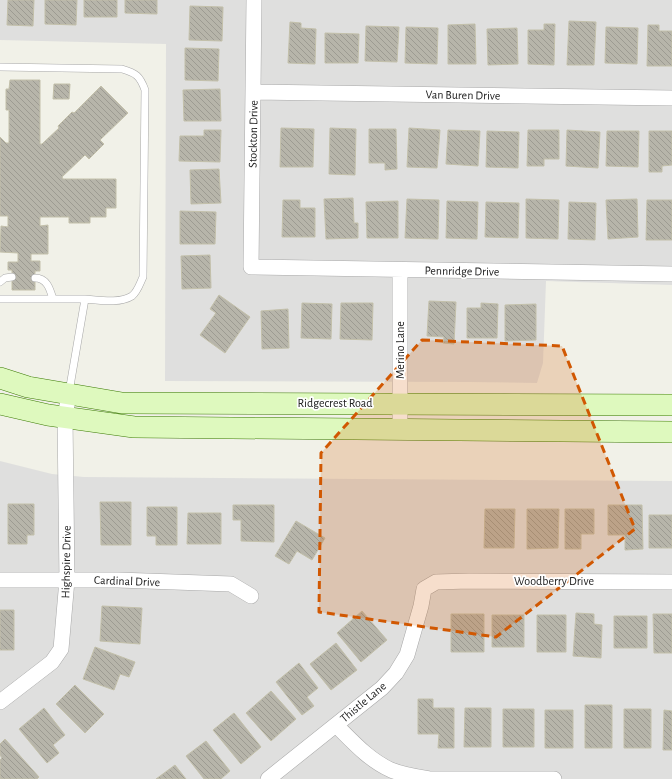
<svg xmlns="http://www.w3.org/2000/svg" width="672" height="779" font-family="'Alegreya Sans',sans-serif">
<defs>
<pattern id="building-back-hatch" width="6" height="6" patternUnits="userSpaceOnUse"><rect width="6" height="6" fill="#b7b5aa"/><path d="M-1 5l2 2M0 0l6 6M5-1l2 2" fill="none" stroke="#9d9b92"/></pattern>
</defs>
<rect width="100%" height="100%" fill="#f1f1e8"/>
<path fill="#dfdfde" d="M0 0H672V285L546 281 543 363 537 383 467 382 165 381 166 44 0 40Z
M0 461 52 474 84 477 672 481V779H0Z"/>
<path fill="url(#building-back-hatch)" stroke="#c3c0aa" d="M8 0H34L33 26 7 25Z
M45 0H77L76 25 45 24Z
M84 0H117V17H84Z
M125 0H157V14L125 13Z
M190 6 223 7 222 41 189 40Z
M569 21 596 22 594 65H567Z
M290 22 301 23V28L316 29 315 64 288 63Z
M475 24 476 64H448V25Z
M544 24H555L554 65 528 64V30H544Z
M648 25H659V31H672V66H647Z
M366 26 399 27 397 62 365 61Z
M406 27 438 28 437 64 405 63Z
M606 27 638 28 637 64 605 63Z
M517 28 518 64 488 65 487 29Z
M325 33 359 34 358 63H325Z
M185 48 219 49 218 81 185 80Z
M10 80H40V144H42L59 128 58 126 72 112 74 113 101 86 128 113 100 140 104 144 89 159 85 155 62 177 63 179H116V208H106V217H90V223H69V217H40V226L48 225V254H31V261H40V271H35V290H12V270H8V262H18V253L0 252 1 226 8 227V216H0V137L6 143H9V110H6V89H9Z
M54 84H70L69 99H53Z
M220 89 221 121H184L183 90Z
M281 128 314 129 313 167H280Z
M330 128 356 129 355 175 329 174Z
M409 128 440 130 437 168 407 167Z
M369 129H396L397 169 385 170V163H369Z
M204 130H221L220 162 179 161 180 136H204Z
M448 130 480 131 478 166 446 164Z
M528 130H559V159H544V166H527Z
M567 130 600 132 598 168 566 166Z
M487 131 519 132 518 168 486 167Z
M607 131H639L638 167 606 166Z
M649 131H672V165L662 166V172H649Z
M219 169 221 203 191 204 190 170Z
M353 198 354 223H358V238L326 239 324 199Z
M407 199 439 200 438 239 405 238Z
M526 199 559 200 558 239 526 238Z
M637 199 638 237 608 239 606 200Z
M283 200H300V208H315V237H282Z
M647 200H672V240H646Z
M398 201V238H367L366 202Z
M447 201 478 202 477 239 446 238Z
M486 202 519 203 518 238 485 237Z
M569 202 596 203 595 240 568 239Z
M180 211 216 212 215 244H180Z
M210 255 211 288 182 289 181 256Z
M219 295 250 317 225 353 200 335 216 313 210 309Z
M429 301 456 302 454 344 443 343 444 337 427 336Z
M302 303 332 304 331 339 301 338Z
M341 303H373L372 340 340 339Z
M481 303 498 304 497 338H467V308H481Z
M536 304V340L505 341V305Z
M288 309 289 348 262 349 261 311Z
M100 502H131V545H101Z
M8 504H34V535H27V544H8Z
M233 505H274V542L241 541V520H233Z
M608 505H642L643 549 625 550V535H608Z
M147 507H177V545H156V536H147Z
M485 509H515L514 548H484Z
M527 509H559L558 548 527 549Z
M565 509H594V534H581V549H565Z
M188 513H221V544H187Z
M649 515H672V548H649Z
M296 521 325 538 312 560 297 551 289 564 275 556Z
M102 606 142 608 140 644 100 641Z
M0 610H14V650H0Z
M362 611 387 640 361 662 337 633Z
M576 613 594 614V624L602 625 601 658 573 656Z
M451 614H484V652H451Z
M653 614H672V653H654Z
M492 615H524V647H492Z
M537 615H566V652H537Z
M614 616H647V648H614Z
M336 643 357 670 331 690 310 664Z
M95 647 135 662 129 677 120 674 114 690 83 679Z
M299 663 318 688 307 697 314 706 302 715 276 682Z
M75 685 104 714 85 733 56 704Z
M271 691 296 719 271 741 246 713Z
M418 699H433V708H454V748H438L439 734H418Z
M585 705H612V748H585Z
M44 708 65 735 53 745 59 753 47 763 19 729Z
M465 708H491V747H464Z
M503 709H534V747H503Z
M624 709H651V748H624Z
M545 710H573V748H545Z
M664 710 672 711V750H663Z
M234 713 261 747 241 764 213 730Z
M5 739 39 777 37 779H0V760L2 758 0 755V744Z
M206 741 230 771 221 779H204L186 756Z
M175 765 186 779H156Z"/>
<g fill="none" stroke-linecap="round" stroke-linejoin="round">
<defs>
<path id="lane" d="M0 67 122 69C136 73 140 76 145 90L143 277C140 283 138 291 132 296 119 304 99 300 85 299
M35 278C47 278 50 289 53 299
M0 282 5 278 12 277
M0 299H85L69 392"/>
<path id="street" d="M254 0 251 267 672 274
M254 92 672 98
M400 270V430
M0 580H118L231 584 251 596
M0 702 52 662 61 649 67 580 65 417 69 394
M336 725C353 742 369 760 391 770 403 775 417 777 430 779H554
M268 779 382 688 396 673 407 655 421 606 424 589 436 582 469 581 672 582"/>
<path id="secondary" d="M0 378 28 387 122 403 672 405
M0 404 48 415 134 427 672 432"/>
</defs>
<use href="#lane" stroke="#a8a8a8" stroke-width="8"/>
<use href="#street" stroke="#a8a8a8" stroke-width="16"/>
<use href="#secondary" stroke="#3d7b06" stroke-width="22"/>
<use href="#lane" stroke="#fff" stroke-width="7"/>
<use href="#street" stroke="#fff" stroke-width="15"/>
<use href="#secondary" stroke="#def9be" stroke-width="21"/>
</g>
<path fill="#d15802" fill-opacity="0.2" stroke="#d15802" stroke-width="3" stroke-dasharray="8 5" stroke-linejoin="round" d="M422 340 562 346 635 529 496 637 319 612 321 453Z"/>
<g text-anchor="middle" stroke-width="3.5" stroke-linejoin="round" paint-order="stroke">
<g font-size="12" fill="#212121" stroke="#fff">
<text transform="translate(463 95) rotate(1)" y="4">Van Buren Drive</text>
<text transform="translate(253 134) rotate(-89)" y="4">Stockton Drive</text>
<text transform="translate(462 271) rotate(1)" y="4">Pennridge Drive</text>
<text transform="translate(400 350) rotate(-90)" y="4">Merino Lane</text>
<text x="335" y="407">Ridgecrest Road</text>
<text transform="translate(66 562) rotate(-89)" y="4">Highspire Drive</text>
<text transform="translate(127 581) rotate(2)" y="4">Cardinal Drive</text>
<text x="554" y="585">Woodberry Drive</text>
<text transform="translate(363 702) rotate(-40)" y="4">Thistle Lane</text>
</g>
</g>
</svg>
